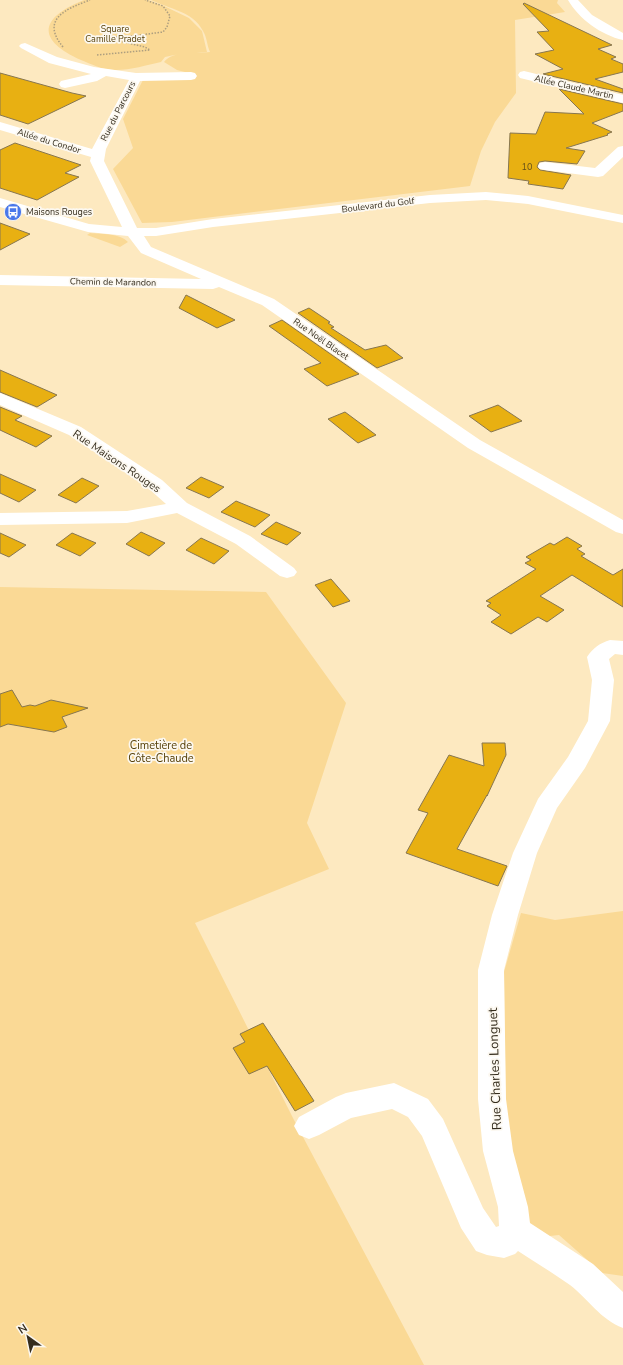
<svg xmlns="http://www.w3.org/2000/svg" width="623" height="1365" font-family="'Nunito Sans',sans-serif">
<rect width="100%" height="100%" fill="#fde9c0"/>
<path fill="#fad995" d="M84 0H148L164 6 189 18 202 31 207 52 179 54 165 57 161 62C147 65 131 70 116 70 105 71 91 64 81 60 34 39 41 17 84 0Z
M151 0H558L557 3 565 12 515 20 516 93 495 122 481 151 470 186 172 222 142 223 113 169 133 148 123 119 143 80 193 74 177 70 164 62C173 50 196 54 210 52 207 46 207 37 203 31 193 11 169 9 151 0Z
M90 233C101 234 120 233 128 242L120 247 87 235Z
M0 587 266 592 346 703 307 823 329 869 195 923 294 1120 424 1365H0Z
M623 911V1276L602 1273 559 1235 531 1238 506 1133 504 972 521 913 555 920Z"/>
<path fill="#e8b012" stroke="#877650" d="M524 3 612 45 598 49 616 57 611 59 623 64V72L595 79 623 89V93L543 74 563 69 535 54 554 50 537 32 549 31 523 4Z
M0 73 72 93 86 96 28 124 0 115Z
M559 89 623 104V111L592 123 612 132 607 134 608 135 566 148 585 151 577 164 545 161 539 162 537 167 540 170 571 175 563 189 528 184 529 181 508 178 510 133 536 134 545 112 584 114Z
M15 143 81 165 65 173 79 177 37 200 0 188V150Z
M0 223 30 234 0 250Z
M186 295 235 320 217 328 179 308Z
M309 308 330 322 328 323 334 327 331 328 365 350 386 345 403 358 377 368 298 313Z
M282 320 359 374 327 386 304 369 321 363 269 326Z
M0 370 57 395 37 407 0 392Z
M498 405 522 421 491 432 469 416Z
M0 407 22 416 15 420 52 436 36 447 0 430Z
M345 412 376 435 358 443 328 419Z
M0 474 36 490 19 502 0 493Z
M201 477 224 487 209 498 186 488Z
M82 478 99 486 76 503 58 495Z
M236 501 270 515 255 527 221 512Z
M276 522 301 533 287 545 261 534Z
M141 532 165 543 149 556 126 544Z
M0 533 26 545 9 557 0 553Z
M72 533 96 543 80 556 56 545Z
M567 537 582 546 577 549 585 554 581 556 613 575 623 569V607L572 575 540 596 564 610 547 622 538 617 511 634 491 622 501 615 487 606 491 603 486 601 536 569 525 563 531 560 526 557 550 543 554 545Z
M201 538 229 551 214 564 186 550Z
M331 579 350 601 333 607 315 585Z
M12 690 22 707 30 705 35 706 51 700 88 708 62 717 67 727 54 732 8 724 0 727V694Z
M482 743H505L506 755 487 796V795L457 849 507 866 498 886 406 853 428 813 418 810 449 755 484 766Z
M263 1023 314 1101 295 1111 267 1066 249 1074 233 1048 245 1042 240 1034Z"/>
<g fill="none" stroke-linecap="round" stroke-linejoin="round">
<path stroke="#ad9e7f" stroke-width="1.5" stroke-dasharray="1.5 1.5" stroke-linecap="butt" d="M63 47C40 19 66 9 90 0
M97 55 150 50 145 47 102 37H125L163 32 167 27 170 16 163 6 145 0"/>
<path fill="#fff" fill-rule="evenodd" d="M568 0H578L592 15 623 33V40C601 35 579 19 568 0Z
M25 43 57 57 94 67 136 73 191 72 195 73 197 76 195 79 191 80 140 81 106 149 104 161 137 228H156L213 219 430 195 486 192 528 196 623 215V223L528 204 486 200 430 203 213 227 156 236H144L151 247 274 299 480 440 623 520V534L616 532 468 448 262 305 219 287 213 289 0 285V275L201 279 141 253 128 236 88 232 0 207V198L89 224 122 227 90 161 91 157 0 130V122L92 149 129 80 106 76 97 81 65 88 61 87 59 84 61 81 91 74 49 63 21 48 19 46 21 44Z
M524 71 623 95V103L520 78 518 75 520 72Z
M623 146V157L603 176 598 177 545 170 540 169 538 166 540 163 545 162 595 168 618 147Z
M0 393 81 427 162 480 187 503 250 536 294 568 297 572 294 576 287 578 280 576 236 544 177 513 127 523 0 525V513L127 511 166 504 148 488 69 435 0 405Z
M610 640 623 641V655L615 654 609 659 614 680 610 721 585 768 557 808 537 853 518 915 504 970 506 1099 513 1151 528 1207 530 1223 593 1264 623 1292V1328C600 1319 589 1300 570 1285 553 1273 535 1262 518 1251L515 1254 504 1258 487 1255 476 1251 461 1228 422 1136 408 1117 392 1109 351 1118 319 1135 309 1139 299 1135 294 1126 299 1117 336 1097 346 1093 394 1083 428 1099 443 1119 483 1208 496 1227 499 1226 498 1207 483 1151 478 1099V970L492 915 513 853 538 799 568 757 588 721 592 680 587 657C593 648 600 643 610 640Z"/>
</g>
<defs>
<symbol id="bus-disc" viewBox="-11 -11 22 22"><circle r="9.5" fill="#4a78ea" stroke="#fcf8f0"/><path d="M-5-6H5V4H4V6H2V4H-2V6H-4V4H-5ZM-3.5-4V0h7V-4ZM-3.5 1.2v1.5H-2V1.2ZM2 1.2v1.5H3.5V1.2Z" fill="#fff"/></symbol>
</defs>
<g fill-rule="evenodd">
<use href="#bus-disc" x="3" y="202" width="20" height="20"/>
</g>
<g text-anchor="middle" stroke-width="3.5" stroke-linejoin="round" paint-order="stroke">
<g font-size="9" fill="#58420a" stroke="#fcf8f0">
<text x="115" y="32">Square<tspan x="115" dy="10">Camille Pradet</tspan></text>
</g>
<g font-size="9" fill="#352d1d" stroke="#fcf8f0">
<text transform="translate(574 87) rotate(13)" y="3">Allée Claude Martin</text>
<text transform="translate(118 111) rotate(-63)" y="3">Rue du Parcours</text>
<text transform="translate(49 141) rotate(17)" y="3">Allée du Condor</text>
<text transform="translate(378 205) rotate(-7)" y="3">Boulevard du Golf</text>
<text transform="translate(113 282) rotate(1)" y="3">Chemin de Marandon</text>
<text transform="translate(321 339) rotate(35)" y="3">Rue Noël Blacet</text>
</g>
<g font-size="9" fill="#624e1a">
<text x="527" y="170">10</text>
</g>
<g font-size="9" fill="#352d1d" stroke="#fcf8f0" text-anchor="start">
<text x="26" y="215">Maisons Rouges</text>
</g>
<g font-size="11" fill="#352d1d" stroke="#fcf8f0">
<text transform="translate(117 461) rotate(34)" y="4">Rue Maisons Rouges</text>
</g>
<g font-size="11" fill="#58420a" stroke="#fcf8f0">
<text x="161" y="749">Cimetière de<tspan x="161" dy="13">Côte-Chaude</tspan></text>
</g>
<g font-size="13" fill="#352d1d" stroke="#fcf8f0">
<text transform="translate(494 1069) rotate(-92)" y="5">Rue Charles Longuet</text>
</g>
</g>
<g transform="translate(28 1337) rotate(327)" stroke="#fcf8f0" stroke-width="3" paint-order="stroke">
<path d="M0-3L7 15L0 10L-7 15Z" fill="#352d1d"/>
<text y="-6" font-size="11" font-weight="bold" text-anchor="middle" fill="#352d1d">N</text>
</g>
</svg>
